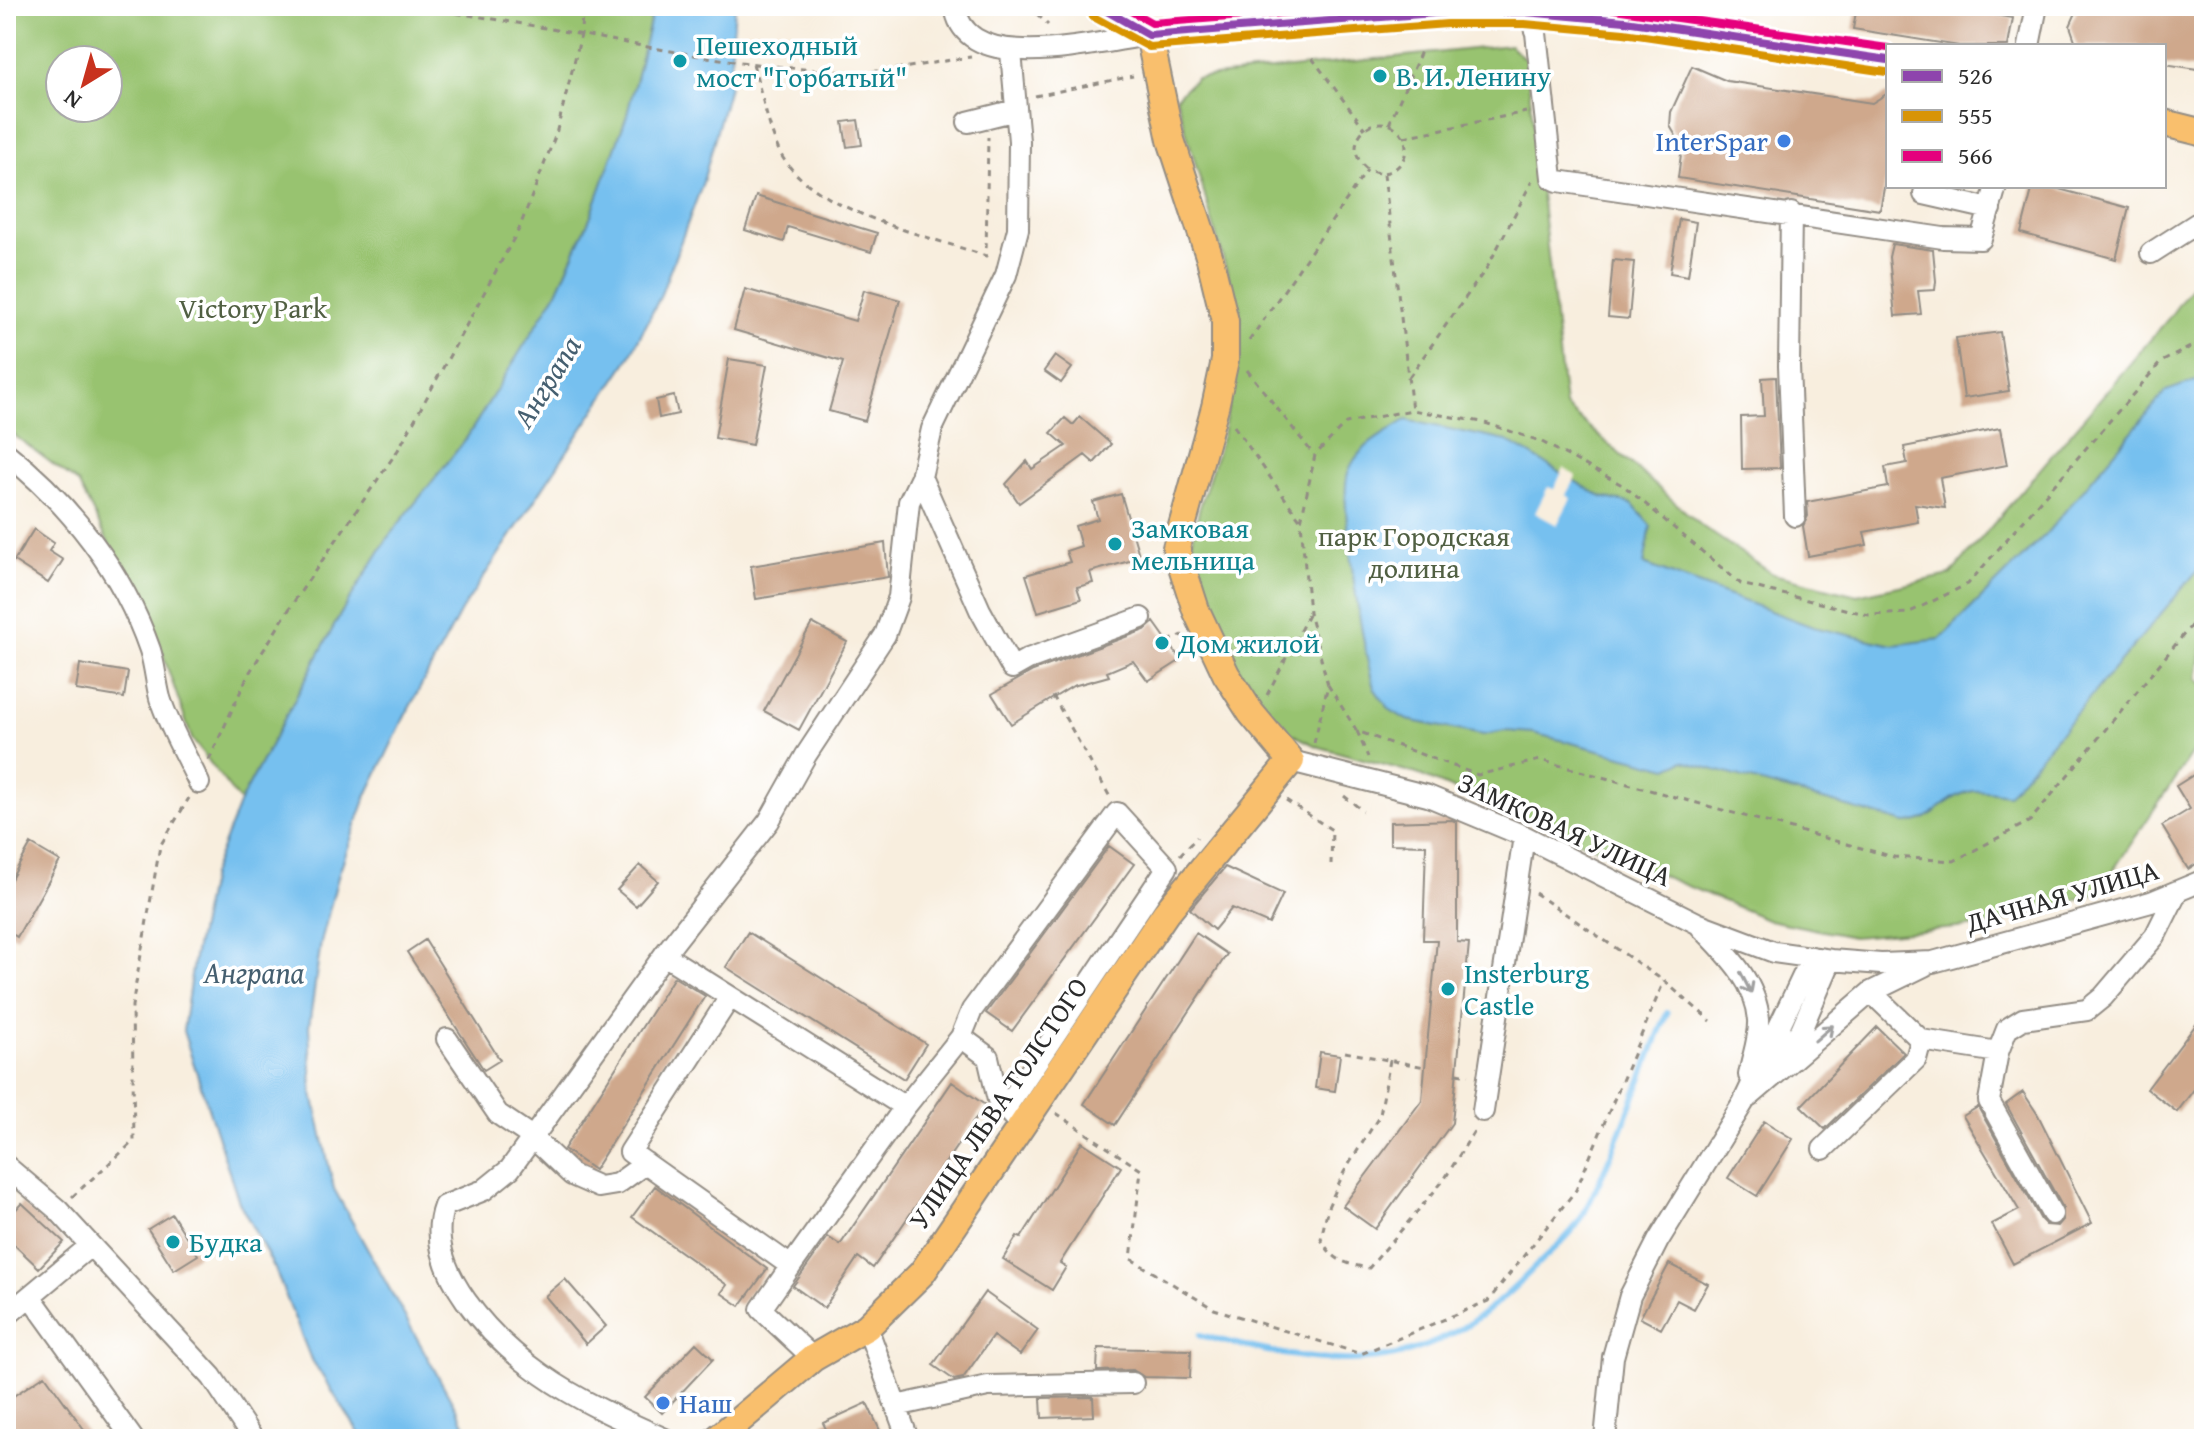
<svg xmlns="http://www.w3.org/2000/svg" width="2210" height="1445" font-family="'Gentium Book Plus',serif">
<rect width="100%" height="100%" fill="#fff"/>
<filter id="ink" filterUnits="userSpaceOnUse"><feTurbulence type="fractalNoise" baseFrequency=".0125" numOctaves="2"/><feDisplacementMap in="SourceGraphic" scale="16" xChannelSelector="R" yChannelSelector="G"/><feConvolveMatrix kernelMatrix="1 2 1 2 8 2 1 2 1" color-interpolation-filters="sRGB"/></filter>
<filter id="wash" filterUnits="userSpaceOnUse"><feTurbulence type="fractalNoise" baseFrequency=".006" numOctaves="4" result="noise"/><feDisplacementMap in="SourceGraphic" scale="32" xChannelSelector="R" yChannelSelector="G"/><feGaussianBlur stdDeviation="1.8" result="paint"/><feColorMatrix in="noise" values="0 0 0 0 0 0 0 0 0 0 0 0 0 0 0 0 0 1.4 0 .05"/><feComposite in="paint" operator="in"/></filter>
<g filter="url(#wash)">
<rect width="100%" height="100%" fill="#f8eede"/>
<path fill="#98c370" stroke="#62774e" stroke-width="2" fill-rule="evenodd" d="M6 6H654L627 115 590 218 557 293 466 439 389 536 340 615 240 802 192 739 157 638 78 483 6 429ZM60 60H108V108H60Z
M1510 45 1526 60 1565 406 1703 527 1773 574 1857 595 1950 575 2168 319 2204 270V637L2197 679 2204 685V735L2098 893 1991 925 1853 937 1769 920 1417 774 1316 746 1288 732 1255 699 1206 611 1189 558 1199 510 1223 434 1239 347 1227 272 1176 97 1196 78Z"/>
<path fill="#76c0ef" stroke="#50768d" stroke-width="2" d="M654 6H735L729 86 703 182 660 297 628 360 461 611 405 716 366 797 339 873 321 942 309 1026 312 1090 334 1189 473 1439H363L310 1357 275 1269 239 1202 183 1031 193 962 211 875 240 802 340 615 389 536 466 439 557 292 590 218 627 115Z
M2204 378V563L2008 794C1993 792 1977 788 1962 794 1939 803 1932 823 1905 823L1683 761 1668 768 1533 733 1505 731 1483 735 1407 720 1389 709 1374 688C1364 654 1338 503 1348 473 1357 446 1383 435 1406 420L1507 441 1602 497 1632 504 1651 526 1644 564 1813 627 1893 645 1940 639 2045 535 2166 391Z"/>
<path fill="#f8eede" d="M1564 468 1576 476 1566 495 1571 498 1557 525 1535 513 1548 487 1554 489Z"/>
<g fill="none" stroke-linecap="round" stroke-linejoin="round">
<path stroke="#76c0ef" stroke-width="6" d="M1200 1335C1337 1371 1423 1382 1529 1273 1546 1255 1572 1236 1583 1215 1616 1151 1640 1080 1667 1013"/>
</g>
<g id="blocks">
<path fill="#cfa88c" d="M1857 6H1940L2013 18 2008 46H1959L1853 29Z
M2079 6H2204V70L2164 64V46H2077L2070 26Z
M1692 66 1727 81 1872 103 1888 93V166L1880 210 1678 178 1682 146 1670 126 1671 112Z
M858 120 862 145 847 147 843 122Z
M2033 186H2048L2129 208 2116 259 2021 233Z
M756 196 877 233 871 252 788 227 784 242 745 230Z
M1679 219 1696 222 1688 276 1670 273Z
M1892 244 1933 250 1936 281 1935 290 1918 291 1921 314 1895 316 1889 257Z
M1613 260 1634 262 1629 319 1608 317Z
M745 289 855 321 864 290 900 300 865 421 829 411 843 362 734 330Z
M2000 332 2009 391 1964 398 1956 338Z
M1055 356 1072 368 1061 383 1044 371Z
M729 359 767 365 752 445 715 438Z
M1776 377 1780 468 1742 469 1741 417 1764 416 1762 378Z
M674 396 678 414 659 418 656 400Z
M1080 417 1111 444 1094 463 1085 455 1019 503 1006 484 1027 461 1032 469 1066 446 1051 433 1065 418 1073 425Z
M2000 428 2007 465 1940 478 1945 508 1915 504 1918 522 1864 532 1867 545 1808 556 1803 526 1808 516 1807 502 1888 487 1885 467 1907 463 1904 447Z
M1121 494 1140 558 1090 572 1093 583 1077 587 1081 599 1038 612 1026 575 1070 562 1066 551 1081 546 1075 526 1098 519 1093 502Z
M34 529 54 543 49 551 63 560 48 583 14 561Z
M885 543 888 577 756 599 751 566Z
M1154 622 1181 660 1148 681 1133 661 1107 672 1109 676 1073 686 1011 724 992 694 1033 671 1145 630Z
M812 623 847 642 799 730 764 711Z
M80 664 128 672 124 698 76 690Z
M2195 774 2204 788V859L2188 869 2162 826 2190 809 2176 786Z
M1452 820 1457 822V942L1469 943 1452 1123 1375 1229 1343 1206 1422 1100 1437 940H1423L1426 845 1390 844V822Z
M31 844 60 861 17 937 6 930V888Z
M1109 846 1134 864 1012 1031 986 1013Z
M640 865 658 881 636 906 617 890Z
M1225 867 1283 894 1269 924 1232 908 1214 930 1190 909Z
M748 932 926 1044 904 1079 726 967Z
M1196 933 1227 954 1115 1125 1084 1104Z
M425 940 500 1060 484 1070 407 952Z
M674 977 705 996 594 1170 564 1149Z
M2204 1014V1076L2177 1112 2147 1089Z
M1877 1027 1904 1053 1825 1129 1801 1106Z
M1320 1052 1340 1055 1335 1091 1315 1088Z
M952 1082 985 1105 873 1268 858 1257 824 1308 793 1286 828 1237 840 1245Z
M2023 1092 2038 1115 2092 1223 2013 1264 1992 1224 2019 1210 1963 1116 1978 1107 2041 1220 2046 1225 2058 1226 2063 1220V1208L2006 1104Z
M1764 1121 1793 1139 1757 1196 1728 1178Z
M1082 1142 1121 1167 1060 1263 1066 1267 1052 1290 1003 1259 1017 1236 1021 1238Z
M655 1186 767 1269 740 1306 721 1293 727 1285 632 1217Z
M22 1203 64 1242 39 1268 6 1237V1220Z
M172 1214 198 1255 174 1270 148 1229Z
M1669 1264 1708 1284 1694 1309 1677 1300 1661 1329 1640 1318Z
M565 1279 606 1326 586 1344 545 1296Z
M985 1292 1038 1330 1020 1355 993 1336 963 1378 954 1380 933 1365Z
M696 1343 713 1359 662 1413 645 1397Z
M1098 1348 1191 1350 1190 1378 1144 1377 1133 1370 1097 1371Z
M45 1375 91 1439H6V1401Z
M1093 1397 1094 1416 1042 1418 1041 1398Z
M867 1403 884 1439H831L823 1423Z"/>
</g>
</g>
<g filter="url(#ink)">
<use href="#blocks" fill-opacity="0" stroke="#928c84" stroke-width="2"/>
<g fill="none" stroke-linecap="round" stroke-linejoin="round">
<defs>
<path id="minor" d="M955 6C964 79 1100 41 1149 35
M1526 6 1536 33 1552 178 1558 181 1943 238 1981 239 1996 186
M2029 46 2037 6
M968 122 1016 110
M1926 186 1924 194 1990 209
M1791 213 1789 366 1795 516
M2151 253 2204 219
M6 453C70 504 123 572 150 650 155 666 156 683 160 698 169 727 186 755 199 783
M921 477 980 610 1012 668 1028 659 1141 618
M1291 761 1428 796 1524 836 1697 923 1774 952 1831 960 1881 964 1933 962 2151 902 2204 880
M1701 927C1726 953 1756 981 1759 1020 1760 1037 1752 1058 1749 1075
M664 955 905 1107 961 1037 988 1057 998 1100 1013 1117
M1871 992 1921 1040 1998 1052
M730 997 630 1152 791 1266 905 1107
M961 1037 972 1010 1117 813 1167 868 1005 1109
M447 1039 498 1114 532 1137 572 1175 599 1187 617 1184 646 1163
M1773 1065 1801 1030 1831 960
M1749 1097 1871 992 1924 966
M1483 1111 1524 836
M1823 1149 1916 1059 1921 1040
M6 1166 58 1210 212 1377 253 1439
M2052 1214 1989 1101 1998 1052 2007 1029 2023 1019 2087 1010 2103 997 2155 936 2177 892
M791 1266 761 1309 813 1358
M30 1296 133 1439
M6 1316 90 1246
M867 1327 908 1439
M896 1406 988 1386 1133 1383
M665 1439C622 1420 579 1401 541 1374 493 1340 421 1268 444 1206L484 1190 510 1169 664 955 769 821 806 755 885 635 899 597 909 502 921 477 932 429 1006 275 1018 229 1019 141 1011 52
M1605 1439 1613 1357 1630 1296 1658 1241 1743 1103 1812 957"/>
<path id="major" d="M1098 6 1149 35 1447 12H1526L1625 21 1888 60
M2164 123 2204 133
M717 1439 813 1358 867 1327 922 1273 1165 914 1291 761 1251 713 1226 674 1196 610 1176 548 1215 407 1225 360V321L1210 259 1171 140 1149 35"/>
</defs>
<use href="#minor" stroke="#928c84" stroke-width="24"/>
<use href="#major" stroke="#928c84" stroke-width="30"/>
<path stroke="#928c84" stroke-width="3" stroke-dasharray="6 6" stroke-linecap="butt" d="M397 6C549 21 696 66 850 72 889 73 932 62 971 57
M1029 6 1048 25
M1312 58 1365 129
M753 64C760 87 771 140 783 158 819 213 926 235 986 256L988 137
M1035 96 1133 76
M1356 148a25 25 0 1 1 50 0a25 25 0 1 1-50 0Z
M1389 124 1422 49
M1404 137 1526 112
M1384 174 1412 410
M1249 341 1367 170
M1247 370 1314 455
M1409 377 1488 266 1532 181
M1234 426 1301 521
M1168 641 1183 635
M1328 685 1357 731 1478 775 1540 760 1894 857 1954 861 2030 821 2204 610
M1267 695 1309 613
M1053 696 1110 797
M1357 731 1368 757
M1314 743 1328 685 1309 613 1301 521 1315 455 1346 423 1412 410 1482 422 1540 441 1624 486 1741 584 1869 615 1908 613 1968 584 2161 362 2204 340
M209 760 248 675 295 600 398 450 519 229 556 134 581 35 582 6
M1344 796 1363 811
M1286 800 1332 830 1331 864
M1180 855 1197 837
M1535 893 1664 981 1711 1021
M1345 1052 1425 1067
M1390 1060 1380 1115 1344 1172 1328 1207 1321 1239C1333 1261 1345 1264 1369 1268L1444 1180 1476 1128
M1457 1073 1469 1075
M1056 1113 1141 1170 1131 1259 1214 1309 1361 1354 1488 1301 1576 1190 1664 981
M72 1197 134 1141 132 1006 160 846 189 798"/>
<use href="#minor" stroke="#fff" stroke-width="20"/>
<use href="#major" stroke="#f9bf6d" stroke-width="26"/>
<defs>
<path id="bus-1" d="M1098 6 1149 35 1447 12H1526L1625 21 1888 60"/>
<path id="bus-2" d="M1092 16 1149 47 1447 24H1525L1624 33 1886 72"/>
<path id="bus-3" d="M1122 6 1152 23 1369 6
M1593 6 1888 48"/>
</defs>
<use href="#bus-1" stroke="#fff" stroke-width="14"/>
<use href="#bus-2" stroke="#fff" stroke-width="14"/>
<use href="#bus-3" stroke="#fff" stroke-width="14"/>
<use href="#bus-1" stroke="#8e44ad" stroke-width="8"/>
<use href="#bus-2" stroke="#d89406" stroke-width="8"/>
<use href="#bus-3" stroke="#e5007d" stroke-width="8"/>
</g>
<defs><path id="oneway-shaft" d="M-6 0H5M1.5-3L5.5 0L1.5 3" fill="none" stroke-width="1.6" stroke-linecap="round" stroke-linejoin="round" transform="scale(2)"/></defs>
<g stroke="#a0a0a0">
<use href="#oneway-shaft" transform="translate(1746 983) rotate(63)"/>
<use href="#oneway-shaft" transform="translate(1824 1033) rotate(-41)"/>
</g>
</g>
<g fill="#0f9aa8" stroke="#fff" stroke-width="3">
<circle cx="680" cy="61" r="8"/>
<circle cx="1380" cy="76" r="8"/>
<circle cx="1115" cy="544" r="8"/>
<circle cx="1162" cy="643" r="8"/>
<circle cx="1448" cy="989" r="8"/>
<circle cx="173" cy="1242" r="8"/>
</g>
<g fill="#3f7fe0" stroke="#fff" stroke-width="3">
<circle cx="1784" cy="141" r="8"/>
<circle cx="663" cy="1403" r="8"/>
</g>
<g text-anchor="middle" stroke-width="7" stroke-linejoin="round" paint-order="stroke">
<g font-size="28" fill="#0d838f" stroke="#fff" text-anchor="start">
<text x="696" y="55">Пешеходный<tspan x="696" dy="32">мост "Горбатый"</tspan></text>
<text x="1396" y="86">В. И. Ленину</text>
<text x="1131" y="538">Замковая<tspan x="1131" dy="32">мельница</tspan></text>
<text x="1178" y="653">Дом жилой</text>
<text x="1464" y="983">Insterburg<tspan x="1464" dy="32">Castle</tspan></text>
<text x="189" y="1252">Будка</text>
</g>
<g font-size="28" fill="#366cbe" stroke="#fff" text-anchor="end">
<text x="1768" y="151">InterSpar</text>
<text x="679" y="1413" text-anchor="start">Наш</text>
</g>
<g font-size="28" fill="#516043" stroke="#fff">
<text x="253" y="318">Victory Park</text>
<text x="1414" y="546">парк Городская<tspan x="1414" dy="32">долина</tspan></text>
</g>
<g font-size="28" fill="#2b2b2b" stroke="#fff">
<text transform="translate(1565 829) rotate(25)" y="10">ЗАМКОВАЯ УЛИЦА</text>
<text transform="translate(2062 896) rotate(-16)" y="10">ДАЧНАЯ УЛИЦА</text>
<text transform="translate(998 1103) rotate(-56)" y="10">УЛИЦА ЛЬВА ТОЛСТОГО</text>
</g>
<g font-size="30" font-style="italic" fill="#455f70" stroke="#fff">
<text transform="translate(547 382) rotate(-58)" y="10">Анграпа</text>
<text x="254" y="983">Анграпа</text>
</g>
</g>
<rect width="2210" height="1445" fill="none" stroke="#fff" stroke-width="32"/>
<rect x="1886" y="44" width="280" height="144" fill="#ffffff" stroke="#aaaaaa" stroke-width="2"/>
<rect x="1902" y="70" width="40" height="12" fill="#8e44ad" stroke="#aaaaaa" stroke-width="2"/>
<text x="1958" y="84" font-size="24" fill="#2b2b2b">526</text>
<rect x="1902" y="110" width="40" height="12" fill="#d89406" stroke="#aaaaaa" stroke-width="2"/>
<text x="1958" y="124" font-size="24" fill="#2b2b2b">555</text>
<rect x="1902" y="150" width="40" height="12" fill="#e5007d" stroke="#aaaaaa" stroke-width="2"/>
<text x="1958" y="164" font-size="24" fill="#2b2b2b">566</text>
<g transform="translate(84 84) rotate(217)"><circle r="38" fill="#ffffff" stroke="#aaaaaa" stroke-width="2"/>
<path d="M0-6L14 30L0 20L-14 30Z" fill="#c8321e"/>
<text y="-12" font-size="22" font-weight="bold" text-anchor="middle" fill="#2b2b2b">N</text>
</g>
</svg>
